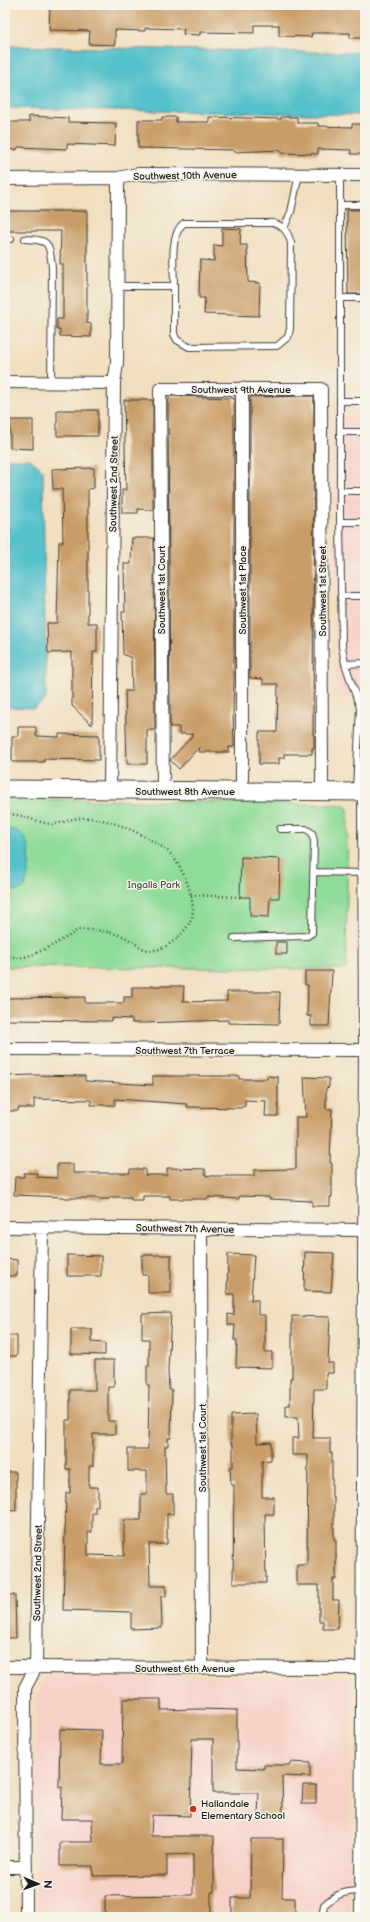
<svg xmlns="http://www.w3.org/2000/svg" width="370" height="1922" font-family="'Balsamiq Sans',sans-serif">
<rect width="100%" height="100%" fill="#f7f3e8"/>
<filter id="ink" filterUnits="userSpaceOnUse"><feTurbulence type="fractalNoise" baseFrequency=".025" numOctaves="2"/><feDisplacementMap in="SourceGraphic" scale="8" xChannelSelector="R" yChannelSelector="G"/><feConvolveMatrix kernelMatrix="1 2 1 2 8 2 1 2 1" color-interpolation-filters="sRGB"/></filter>
<filter id="wash" filterUnits="userSpaceOnUse"><feTurbulence type="fractalNoise" baseFrequency=".012" numOctaves="4" result="noise"/><feDisplacementMap in="SourceGraphic" scale="16" xChannelSelector="R" yChannelSelector="G"/><feGaussianBlur stdDeviation="0.9" result="paint"/><feColorMatrix in="noise" values="0 0 0 0 0 0 0 0 0 0 0 0 0 0 0 0 0 1.4 0 .05"/><feComposite in="paint" operator="in"/></filter>
<g filter="url(#wash)">
<rect width="100%" height="100%" fill="#f1dfc0"/>
<path fill="#f7d1c8" d="M365 417V697L336 698 333 418Z
M46 1675 351 1678 350 1917H36V1701Z"/>
<path fill="#8fdb98" stroke="#567c5a" d="M5 798 344 805 348 809 346 969 5 967Z"/>
<path fill="#54c1ca" stroke="#386e73" d="M5 46 365 53V115L5 108Z
M5 459H30L43 470 46 699 34 708 5 707Z
M5 829C37 828 30 868 25 887L17 891 10 889 5 884Z"/>
<g id="blocks">
<path fill="#c99d67" d="M50 5H318L350 7V5H365V38H350V33H312L311 37 279 36V25H254V33L200 32V35L183 34 184 29 145 28V31L115 30V45L89 44 90 31 49 30Z
M29 116 68 118V122L116 123 115 146 67 144V149L18 147 17 150 5 149V122H29Z
M162 117H176V122H209V117L281 119V117H297V123H318V126L352 127V124H365V154H351V150L318 149V154L281 153V150L234 152V150L138 148V120H162Z
M347 210H365V294H348Z
M5 211H87V323L91 324V337L60 336V330H57V319H63V264H60L61 231H5Z
M222 228 241 229 240 245H247L248 282 260 283 259 316 204 314 205 298H199L200 260 214 261V245L222 246Z
M169 396 234 398V678L233 710 234 747H229V752H199L200 746 179 769 170 760 194 734H179V727H170L168 400H169Z
M314 396 313 735H314V748H312V754H284V758H279V764H259V732H277L278 684H263V679L250 678V397Z
M124 400H153V510L138 509V513H122V490H126Z
M57 410H98V436H57Z
M10 420H33V449L10 448Z
M94 468V488L88 489V623H97V652H93L92 725 72 706V652L48 653 47 623H57L59 542H63L62 489H53L52 469Z
M132 538H154L155 726V730H147V764H127L125 691H132L131 658 123 654 122 612H125L124 564H131Z
M18 727H36V736L59 737V734L99 735V760L44 759V762H12V736H18Z
M241 857 280 859 279 898H270L269 917 250 916V897H240Z
M276 942H287V954H276Z
M305 971H332L329 1026H311V1016H307L308 985H305Z
M150 986H184L183 1002 227 1001V992H280L279 1024 228 1023V1020L145 1023H132V1019L111 1018V1021L5 1020V998L85 997V1003H124V997H132V987H150Z
M34 1075 85 1076V1081L153 1085V1076H239V1079H267V1076L278 1077V1116H265L266 1101 245 1100V1106L240 1108 187 1107V1104L115 1099V1105H91V1100L34 1099V1108H18V1111H7V1107H5V1076Z
M304 1077 329 1078V1087L326 1088V1109H332L330 1163H332V1197H330V1206H312V1201L269 1199V1197L239 1196V1199L208 1197V1199H170V1196H143V1200H131V1197H110L109 1199H99L98 1198H65L64 1197 14 1195 15 1177H24V1173H37L36 1177 57 1178V1164H73V1173H130V1169H145V1175H167V1168L205 1169V1175L209 1176H254V1170L296 1169V1117H306Z
M305 1252 334 1253 331 1292 304 1291Z
M228 1254 254 1255 251 1300H258V1315H265V1352H272V1368L236 1367 237 1340H234L235 1325H228V1314L234 1315V1294H227Z
M67 1255 101 1256V1276H67Z
M142 1255H171V1293H148V1275H142Z
M5 1259 17 1260V1276H5Z
M171 1313 168 1370 169 1390H172L171 1438H168V1446H165L166 1494H173V1514H167V1544H149L150 1586H166V1596H161L162 1628 131 1629V1612L63 1610 66 1493H70V1469H66V1420H70V1390H95V1360H114V1387H108V1421H115V1434H93V1466H89V1487H98V1506H95V1513H92V1532H88V1555L124 1556V1520H141V1494H147V1471H128V1449H148L149 1385H147V1366H149V1339H142V1314Z
M292 1316 330 1317 328 1363H333V1373H326V1389H314L313 1438H330V1453H332V1497H334V1540H336V1579H333V1600H339L338 1629H323V1621H319V1585H297V1565H307L308 1455H292V1438H299L298 1417H286V1405H290V1378H292Z
M71 1329H92V1342L105 1343V1355L71 1354Z
M5 1336H17V1356H5Z
M256 1414 257 1443 271 1442V1460L262 1461V1497H274V1514H265L266 1583H233L234 1485H231L230 1467H233V1444H231V1415Z
M5 1472H16V1511L5 1510Z
M5 1595H15L16 1638H5Z
M123 1699H161V1710L200 1709 237 1710V1768L264 1769V1765H290V1762L310 1763V1777L282 1776 283 1815H258L259 1793H213V1739H192L190 1816 152 1815 151 1836H214V1892H211V1917H105V1896L193 1895V1854L167 1855V1875L93 1876V1866H60V1842H93L92 1819H61L62 1787H59L60 1729 102 1730 101 1764H122Z
M303 1785H316V1804H302Z
M251 1839H283L282 1898H295V1917H232V1898H250Z"/>
</g>
</g>
<g filter="url(#ink)">
<use href="#blocks" fill-opacity="0" stroke="#3c3935" stroke-width="1"/>
<g fill="none" stroke-linecap="round" stroke-linejoin="round">
<defs>
<path id="lane" d="M340 174V522H365
M340 205H365
M284 228 291 212 299 174
M5 239H11
M25 239C51 240 49 243 52 268L51 382
M118 286H174V334L177 340 189 347 277 346 288 337 290 329 291 243C288 232 284 226 273 223H184C169 234 174 269 174 286
M340 298H365
M340 401H365
M340 432H365
M340 491H365
M340 522 342 646 345 664 360 708 356 790
M341 596H365
M365 596V633
M345 664 365 663
M313 872 365 873
M234 938 307 936 312 933 314 841 312 833 306 829H280
M322 1917 324 1905C336 1894 345 1891 361 1891"/>
<path id="street" d="M5 179 118 178 138 174 365 175
M5 382 114 383
M110 791 114 383 117 364 118 178
M163 791 160 389H321L322 792
M242 791V388
M364 792 365 1043
M5 1049 365 1050
M5 1227 365 1230
M201 1228 202 1668
M5 1667 365 1668
M5 1867H26
M26 1917 25 1688 36 1667 42 1227
M361 1917 365 1055"/>
<path id="secondary" d="M5 789 365 792"/>
</defs>
<use href="#lane" stroke="#3c3935" stroke-width="8"/>
<use href="#street" stroke="#3c3935" stroke-width="14"/>
<use href="#secondary" stroke="#3c3935" stroke-width="19"/>
<path stroke="#3c3935" stroke-width="2.5" stroke-dasharray="1 3" stroke-linecap="butt" d="M5 814C22 813 36 823 52 824 62 824 69 819 78 818 107 816 142 833 165 849 180 859 197 899 192 917 188 931 169 948 155 950 142 952 135 942 125 937 111 932 96 929 80 930 75 930 72 935 67 937 57 943 34 956 23 957 17 958 11 956 5 956
M191 895 240 897"/>
<use href="#lane" stroke="#fff" stroke-width="6"/>
<use href="#street" stroke="#fff" stroke-width="12"/>
<use href="#secondary" stroke="#fff" stroke-width="17"/>
</g>
</g>
<circle fill="#c8321e" stroke="#f7f3e8" stroke-width="1.5" cx="193" cy="1809" r="4"/>
<g text-anchor="middle" stroke-width="3" stroke-linejoin="round" paint-order="stroke">
<g font-size="10" fill="#1c1c1c" stroke="#f7f3e8">
<text transform="translate(185 175) rotate(-1)" y="4">Southwest 10th Avenue</text>
<text x="241" y="393">Southwest 9th Avenue</text>
<text transform="translate(113 484) rotate(-89)" y="4">Southwest 2nd Street</text>
<text transform="translate(161 590) rotate(-90)" y="4">Southwest 1st Court</text>
<text transform="translate(242 590) rotate(-90)" y="4">Southwest 1st Place</text>
<text transform="translate(322 591) rotate(-90)" y="4">Southwest 1st Street</text>
<text x="185" y="795">Southwest 8th Avenue</text>
<text x="185" y="1054">Southwest 7th Terrace</text>
<text transform="translate(185 1228) rotate(1)" y="4">Southwest 7th Avenue</text>
<text transform="translate(202 1448) rotate(-90)" y="4">Southwest 1st Court</text>
<text transform="translate(37 1573) rotate(-89)" y="4">Southwest 2nd Street</text>
<text x="185" y="1672">Southwest 6th Avenue</text>
</g>
<g font-size="10" fill="#3e5541" stroke="#f7f3e8">
<text x="154" y="888">Ingalls Park</text>
</g>
<g font-size="10" fill="#1c1c1c" stroke="#f7f3e8" text-anchor="start">
<text x="201" y="1807">Hallandale<tspan x="201" dy="12">Elementary School</tspan></text>
</g>
</g>
<rect width="370" height="1922" fill="none" stroke="#f7f3e8" stroke-width="20"/>
<g transform="translate(38 1884) rotate(92)" stroke="#f7f3e8" stroke-width="3" paint-order="stroke">
<path d="M0-3L7 15L0 10L-7 15Z" fill="#1c1c1c"/>
<text y="-6" font-size="11" font-weight="bold" text-anchor="middle" fill="#1c1c1c">N</text>
</g>
</svg>
